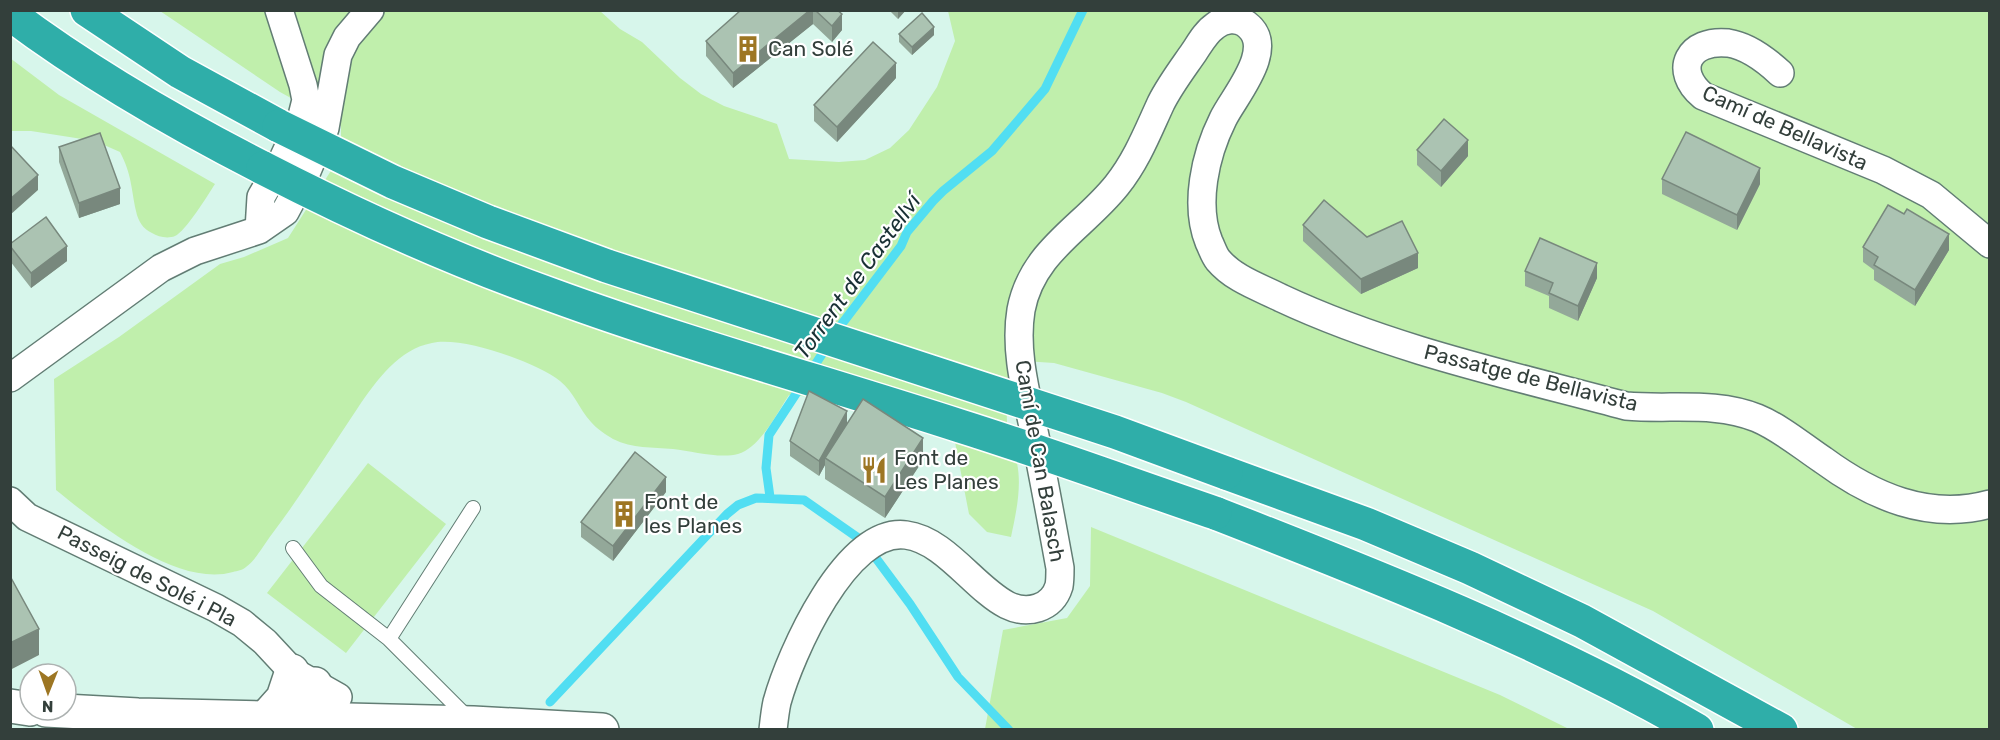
<svg xmlns="http://www.w3.org/2000/svg" width="2000" height="740" font-family="Rubik,sans-serif">
<rect width="100%" height="100%" fill="#d7f6eb"/>
<path fill="#c0efac" d="M160 11H600L620 29 642 42 680 78 701 94 724 106 777 124 789 159 839 162 865 160 890 148 909 130 937 87 955 41 948 11H1989V729H1857L1653 611 1186 402 1162 393 1054 363 1024 361C1010 388 1002 410 1010 441 1012 448 1015 456 1017 463 1022 487 1016 513 1011 537L987 532 969 514 954 437 849 400 789 395C777 413 760 448 738 454 720 459 692 451 673 449 652 447 633 449 613 439 606 435 596 428 591 422 579 409 574 392 560 381 536 362 462 336 432 343 399 349 377 380 359 406 330 449 303 493 272 534 265 543 255 561 246 567 243 570 237 571 233 572 177 588 97 523 56 490L54 379 119 337 220 264 244 257 288 238 341 155V126L280 92Z
M10 58 59 95 215 184C208 195 185 232 175 236 168 239 158 237 152 233 143 229 138 221 136 211 131 188 132 175 120 152L95 141 31 131H11Z
M368 463 446 524 346 653 267 593Z
M1091 527 1500 695 1569 729H985L1003 630 1067 618 1090 586Z"/>
<g fill="none" stroke-linecap="round" stroke-linejoin="round">
<path stroke="#51def2" stroke-width="9" d="M835 333 901 246 907 232 933 201 943 191 992 151 1045 89 1083 10
M770 497 766 468 769 435 828 345
M550 702 727 514 738 505 756 498 804 500 864 542 910 604 958 677 1009 730"/>
<defs>
<path id="service" d="M293 548 321 586 389 639 469 719
M389 639 473 508"/>
<path id="minor" d="M1780 73C1766 60 1748 46 1728 43 1689 39 1672 70 1703 96L1883 170 1931 195 1990 244
M259 230 261 197 283 159 301 120 306 100 303 85 279 10
M10 378 161 268 195 251 259 230 285 212 307 171 325 128 338 55 347 37 370 10
M10 501 27 517 216 608 242 623 265 642 292 671 338 697
M773 730C774 721 775 711 777 702 790 655 846 527 906 535 945 540 974 588 1007 605 1027 615 1052 609 1059 586 1060 581 1060 574 1060 568 1052 524 1044 480 1035 436 1027 396 1014 352 1021 310 1032 251 1083 228 1117 185 1137 160 1148 131 1161 103 1170 85 1183 68 1194 52 1200 43 1206 32 1215 26 1223 19 1237 17 1246 24 1278 48 1234 96 1223 119 1205 155 1194 205 1209 242 1212 248 1214 255 1218 260 1234 279 1259 287 1281 298 1390 349 1510 375 1626 406 1670 410 1715 401 1757 418 1781 428 1802 446 1823 460 1872 496 1928 521 1990 504"/>
<path id="secondary" d="M10 706 30 709
M46 710 138 715 473 723 602 730
M266 717 283 698 292 671
M287 730 302 718 315 684"/>
<path id="motorway" d="M87 10 180 72 279 126
M10 14C90 74 175 123 263 168
M1226 473 1366 524 1470 568 1582 621 1781 730
M1215 513C1379 577 1544 642 1697 730"/>
</defs>
<use href="#service" stroke="#627d74" stroke-width="16"/>
<use href="#minor" stroke="#627d74" stroke-width="30"/>
<use href="#secondary" stroke="#627d74" stroke-width="36"/>
<use href="#motorway" stroke="#fff" stroke-width="36"/>
<use href="#service" stroke="#fff" stroke-width="14"/>
<use href="#minor" stroke="#fff" stroke-width="27"/>
<use href="#secondary" stroke="#fff" stroke-width="33"/>
<use href="#motorway" stroke="#2faea9" stroke-width="33"/>
<defs>
<path id="motorway-bridge" d="M279 126 393 182 488 222 607 266 1115 432 1226 473
M263 168C356 216 454 260 552 295 686 344 824 382 960 426 1046 453 1130 484 1215 513"/>
</defs>
<use href="#motorway-bridge" stroke="#fff" stroke-width="36" stroke-linecap="butt"/>
<use href="#motorway-bridge" stroke="#2faea9" stroke-width="33"/>
</g>
<path fill="#93a899" d="M741 10H837L842 30 832 42 813 24 733 88 706 56V41Z
M889 10H906L898 19Z
M899 34 934 35 912 55 899 42Z
M896 78 837 142 814 121V105Z
M59 147 120 204 79 218 59 162Z
M1417 150 1468 156 1441 187 1417 165Z
M1662 179 1760 184 1737 230 1662 194Z
M1303 225 1367 237 1418 268 1361 294 1303 241Z
M10 244 67 261 31 288 10 261Z
M1863 247 1949 250 1915 306 1874 280V270L1863 262Z
M1525 271 1597 278 1578 321 1549 308V296L1525 286Z
M847 424 923 460 885 518 825 479V465L819 476 790 456V441Z
M666 492 613 561 581 537V522Z"/>
<path fill="#78887d" d="M810 10H813V24L733 88V73Z
M898 10H906L898 19Z
M842 14V30L832 42V26Z
M934 27V35L912 55V47Z
M896 63V78L837 142V127Z
M1468 140V156L1441 187V171Z
M1760 168V184L1737 230V215Z
M38 175V190L10 215V199Z
M120 188V204L79 218V203Z
M1949 234V250L1915 306V290Z
M67 246V261L31 288V273Z
M1418 253V268L1361 294V279Z
M1597 263V278L1578 321V306Z
M847 411V427L825 458V465L819 476V461Z
M923 438V460L885 518V497Z
M666 477V492L613 561V546Z
M39 629V655L10 670V643Z"/>
<path fill="#abc3b2" stroke="#78887d" stroke-width="1.5" d="M741 10H810L733 73 706 41Z
M815 10H837L842 14 832 26Z
M922 13 934 27 912 47 899 34Z
M873 42 896 63 837 127 814 105Z
M1444 119 1468 140 1441 171 1417 150Z
M1686 132 1760 168 1737 215 1662 179Z
M100 133 120 188 79 203 59 147Z
M10 145 38 175 10 199Z
M1324 200 1367 237 1402 221 1418 253 1361 279 1303 225Z
M1888 205 1904 214 1907 209 1949 234 1915 290 1874 265 1878 257 1863 247Z
M46 217 67 246 31 273 10 246V244Z
M1540 238 1597 263 1578 306 1549 293 1553 283 1525 271Z
M809 391 847 411 819 461 790 441Z
M863 399 923 438 885 497 825 458Z
M635 452 666 477 613 546 581 522Z
M10 576 39 629 10 643Z"/>
<defs>
<symbol id="building-bare" viewBox="-9 -9 18 18"><path d="M-4-6H4V6H1V3H-1V6H-4ZM-2.5-4.3h1.7v1.8h-1.7ZM.8-4.3h1.7v1.8H.8ZM-2.5-1h1.7V.8h-1.7ZM.8-1h1.7V.8H.8Z" fill="#9d7623" stroke="#fff" stroke-width="2.5" paint-order="stroke"/></symbol>
<symbol id="restaurant-bare" viewBox="-9 -9 18 18"><path d="M-5-6h1v4h1v-4h1v4h1v-4h1v5L-1.5 .5V6h-2V.5L-5-1ZM5-6V6H3V1.5H1.5Q1.5-4 5-6Z" fill="#9d7623" stroke="#fff" stroke-width="2.5" paint-order="stroke"/></symbol>
</defs>
<g fill-rule="evenodd">
<use href="#building-bare" x="729" y="30" width="38" height="38"/>
<use href="#restaurant-bare" x="855" y="451" width="38" height="38"/>
<use href="#building-bare" x="605" y="495" width="38" height="38"/>
</g>
<g text-anchor="middle" stroke-width="4.5" stroke-linejoin="round" paint-order="stroke">
<g font-size="21" fill="#333f3b" stroke="#fff" text-anchor="start">
<text x="768" y="56">Can Solé</text>
<text x="894" y="465">Font de<tspan x="894" dy="24">Les Planes</tspan></text>
<text x="644" y="509">Font de<tspan x="644" dy="24">les Planes</tspan></text>
</g>
<g font-size="21" fill="#333f3b" stroke="#fff">
<text transform="translate(1785 128) rotate(24)" y="7">Camí de Bellavista</text>
<text transform="translate(1531 378) rotate(14)" y="7">Passatge de Bellavista</text>
<text transform="translate(1040 461) rotate(80)" y="7">Camí de Can Balasch</text>
<text transform="translate(147 576) rotate(27)" y="7">Passeig de Solé i Pla</text>
</g>
<g font-size="22" font-style="italic" fill="#193034" stroke="#fff">
<text transform="translate(857 276) rotate(-54)" y="8">Torrent de Castellví</text>
</g>
</g>
<rect width="2000" height="740" fill="none" stroke="#333f3b" stroke-width="24"/>
<g transform="translate(48 692) rotate(181)"><circle r="28" fill="#ffffff" stroke="#adb2b1" stroke-width="1.5"/>
<path d="M0-4.5L10 22L0 15L-10 22Z" fill="#9d7623"/>
<text y="-9" font-size="16" font-weight="bold" text-anchor="middle" fill="#333f3b">N</text>
</g>
</svg>
